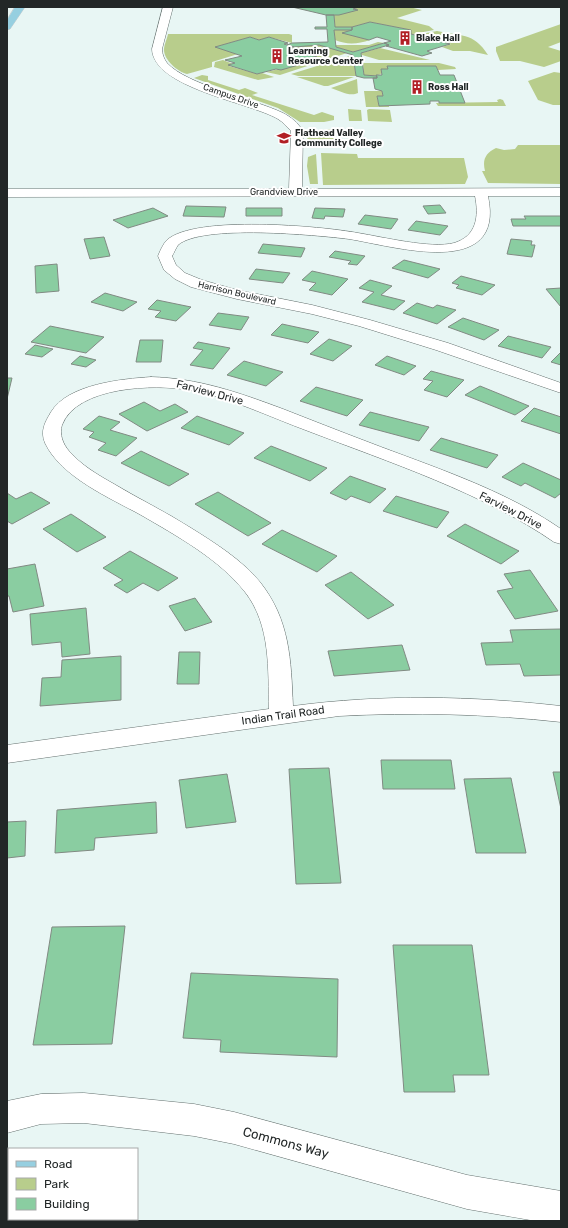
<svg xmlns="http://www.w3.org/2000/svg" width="568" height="1228" font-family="Rubik,sans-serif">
<rect width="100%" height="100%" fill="#e8f6f4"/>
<path fill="#b8cd8c" d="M359 7H409L422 10 397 18 429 26 434 30 413 34H411V30L370 22 352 27H335L334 15 357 10 353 9Z
M561 24V42L548 47 561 51V61L544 67 520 61H500L496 51V47Z
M334 30H352L343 33 370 40C358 44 347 45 335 40Z
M437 31C459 36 474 32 488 55L470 51H453L442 47 451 44 416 35Z
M168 34H289L292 35V43L269 37 259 40 250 37 216 47 238 54 212 62V67L187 74C178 72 164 60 164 50 164 45 167 39 168 34Z
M378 42 384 43 353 52 336 47 335 45H369Z
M298 45H319L347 53 280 75 266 72 301 64 298 62 316 57 310 55 317 52 306 49 298 51 288 48Z
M380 48 430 60H379L362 55 361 53Z
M353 55 356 76H298L291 74Z
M223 60 233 64 229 66 257 74 262 73 274 77 258 80 214 67 215 62Z
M363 63H439L455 67 456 69 438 70 436 66H388V69C381 75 373 78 364 75Z
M554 72 561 73V105H553L538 100 528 81Z
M202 75 208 76V80L239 90 245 88 258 93 252 95 314 115 322 112 334 116V120L324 122H300L278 108 194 78Z
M297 77H354L328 86H324Z
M357 79 358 93C350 97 340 91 331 88Z
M364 91H382L383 96 377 97 379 106H389V107H366Z
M500 99 503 100 506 106H438L436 103 498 102 497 100Z
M348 109 361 110 362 121H349Z
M369 109 390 110 392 122 368 121 367 110Z
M330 129 335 131 336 147H308L307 133Z
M518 145H561V184L488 183 482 171H485C482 159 486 153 496 148L504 150 515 149Z
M321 153 357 154 358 158H464L468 177 465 184 323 185Z
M316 154 318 184H310L307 166 308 157Z"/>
<path fill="#8acda1" stroke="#818a83" d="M292 7H359L353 9 358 10 339 15H326Z
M326 15H334L335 27H352V30H334L336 47 353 52 384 43 389 45 361 53 364 75 377 76V78H364L356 76 353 55 319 45 294 47 287 45 292 43 328 42 327 29H315V27H327Z
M370 22 411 30V34L450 44 427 51 432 53 422 56 386 46 389 45 384 43 391 41 377 37 369 40 342 33 352 30V27Z
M250 37 259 40 269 37 288 43 284 44 294 47 288 48 298 51 306 49 318 52 310 55 317 57 298 62 302 64 281 70 276 69 257 74 228 65 235 63 225 60 242 56 215 47Z
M387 66H436L440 75H454L465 103H439V101H430V104L379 106 377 96H383L382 91 375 89 373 78H377L376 75H382L381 69H388Z
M440 205 446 213 428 214 423 206Z
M186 206 226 207 224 217 183 216Z
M153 208 168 216 128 228 113 220Z
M246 208H282V216H246Z
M315 208 345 209 343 217 325 216 324 219 312 218Z
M365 215 398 219 391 229 358 224Z
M524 216H561V226H513L511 219H526Z
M416 221 448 226 440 235 408 230Z
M104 237 110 256 90 259 84 239Z
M511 239 532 241 531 245H535L532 257 507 254Z
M263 244 305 248 301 257 258 253Z
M335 251 365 256 357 265 348 264 351 261 329 257Z
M404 260 440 269 428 278 392 268Z
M57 264 59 291 36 293 35 266Z
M256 269 290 273 283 283 249 279Z
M312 271 348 279 332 295 309 290 316 283 302 280Z
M461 276 495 285 482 295 456 288 459 285 452 283Z
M370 280 392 286 381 295 405 301 394 310 362 302 374 292 359 288Z
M561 288V307L546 289Z
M105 293 137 302 123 311 91 302Z
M157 300 191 307 176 321 155 317 161 311 148 309Z
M417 303 433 308 437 305 456 310 437 324 403 313Z
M218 313 249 317 241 330 209 325Z
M463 318 499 330 484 340 448 327Z
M282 324 319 332 308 343 271 335Z
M50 326 104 337 86 353 31 342Z
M508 336 551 347 542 358 498 346Z
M329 339 352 346 333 361 310 354Z
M140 340H163L161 362H136Z
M198 342 230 348 213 369 190 365 203 350 193 348Z
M35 345 53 349 42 357 25 354Z
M561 352V365L551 362Z
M80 356 96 360 86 367 71 364Z
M387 356 416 366 404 375 375 365Z
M244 361 283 372 266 386 227 375Z
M431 371 464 380 447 397 424 390 433 381 423 379Z
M7 378H12L7 399Z
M480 386 529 406 515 415 465 395Z
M316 387 363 400 347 416 300 401Z
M144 402 160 411 175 404 188 412 147 431 119 414Z
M534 408 561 417V434L521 421Z
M370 412 429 427 419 441 359 425Z
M99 416 120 422 110 430 137 438 116 456 98 450 106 443 89 437 94 432 83 429Z
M197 416 244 433 229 445 181 428Z
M441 438 498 455 487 468 430 450Z
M271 446 327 468 310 481 254 458Z
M141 451 189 474 169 486 121 463Z
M523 463 561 480V493L555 498 525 483 521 486 502 477Z
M350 476 386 489 370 503 351 496 346 500 330 493Z
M31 492 50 503 12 524 7 521V493L16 499Z
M218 492 271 523 248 536 195 504Z
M396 496 449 512 437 528 383 511Z
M71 514 106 537 77 552 43 529Z
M465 524 519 551 501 564 447 536Z
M282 530 337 556 317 572 262 544Z
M130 551 178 578 158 591 143 583 127 593 114 585 123 580 103 568Z
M35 564 44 606 13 612 9 596H7V569Z
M530 570 558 611 515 619 497 591 513 588 504 574Z
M351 572 394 605 368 619 325 585Z
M195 598 212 622 185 631 169 606Z
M86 608 90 654 62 657 61 642 32 645 30 614Z
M561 629V675L524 676 520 664 486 665 481 643 513 642 510 630Z
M402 645 410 670 334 676 328 651Z
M179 652H200L199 684H177Z
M121 656V700L40 706 42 678 61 677 62 660Z
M381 760H451L455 789H383Z
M329 768 341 883 296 884 289 769Z
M553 772H561V809Z
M227 774 236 822 186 828 179 780Z
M511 778 526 853H476L464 779Z
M156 802 157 833 95 838 94 850 55 853 57 810Z
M26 821 25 856 7 858V822Z
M125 926 112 1044 33 1045 52 927Z
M393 945H472L489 1075H453L455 1092H404Z
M191 973 338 979 337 1057 220 1052 221 1040 183 1038Z"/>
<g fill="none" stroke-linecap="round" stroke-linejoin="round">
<defs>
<path id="minor" d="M163 7H173L162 49C162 54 164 59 167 63 187 85 254 99 283 113 291 117 298 123 303 131L302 189 561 188V196H488C506 281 393 246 349 239 316 235 202 224 178 245 176 248 174 253 172 256L176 265 185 273 202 280 237 290 312 305 370 320 448 343 561 383V393L436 350 359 326 312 314 237 299 191 287 175 279 164 270 158 256C160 251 163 244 167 240 195 215 321 226 358 233 383 237 431 249 454 243 477 236 479 216 475 196L7 197V189H289L291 131C287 127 283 122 278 119 249 102 153 88 152 49Z
M151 377C198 378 240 393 283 409 311 420 339 431 368 442 433 467 503 489 561 529V544L554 542C483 493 389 462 308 431 270 417 229 397 189 390 155 384 77 386 62 425 59 434 63 444 69 451 81 465 98 475 114 484 139 499 166 512 191 528 215 543 242 560 260 582 290 620 291 660 293 706 383 694 471 696 561 706V722C487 714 413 712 339 716L7 763V745L269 709C268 670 271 625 245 592 219 559 177 536 141 515 110 498 61 477 45 443 40 431 45 422 51 412 68 384 122 379 151 377Z
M84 1093 194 1104 234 1112 467 1175 561 1191V1221H536L467 1209 234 1144 194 1136 84 1123 41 1124 7 1133V1101L41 1094Z"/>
<path id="major" d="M15 7H25L10 29 7 30V20Z"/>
</defs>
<use href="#minor" stroke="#65716f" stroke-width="1"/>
<use href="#major" stroke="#cecfcf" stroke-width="1"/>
<use href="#minor" fill="#fff" fill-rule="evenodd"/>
<use href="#major" fill="#96cfe0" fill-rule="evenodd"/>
</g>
<defs>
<symbol id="building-bare" viewBox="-9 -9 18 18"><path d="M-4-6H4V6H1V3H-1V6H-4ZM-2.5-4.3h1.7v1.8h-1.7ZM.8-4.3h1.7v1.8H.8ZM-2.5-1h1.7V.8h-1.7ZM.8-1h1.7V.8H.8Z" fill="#b11f24" stroke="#fff" stroke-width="2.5" paint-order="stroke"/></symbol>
<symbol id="university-bare" viewBox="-9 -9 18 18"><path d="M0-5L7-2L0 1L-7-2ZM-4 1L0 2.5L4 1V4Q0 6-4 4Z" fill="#b11f24" stroke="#fff" stroke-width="2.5" paint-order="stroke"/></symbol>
</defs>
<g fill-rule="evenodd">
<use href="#building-bare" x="395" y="28" width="20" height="20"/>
<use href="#building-bare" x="267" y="46" width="20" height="20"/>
<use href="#building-bare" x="407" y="77" width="20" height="20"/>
<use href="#university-bare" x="274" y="128" width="20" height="20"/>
</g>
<g text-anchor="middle" stroke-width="4" stroke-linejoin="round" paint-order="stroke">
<g font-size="9" font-weight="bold" fill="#222727" stroke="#fff" text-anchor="start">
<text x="416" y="41">Blake Hall</text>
<text x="288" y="54">Learning<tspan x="288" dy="10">Resource Center</tspan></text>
<text x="428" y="90">Ross Hall</text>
<text x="295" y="136">Flathead Valley<tspan x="295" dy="10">Community College</tspan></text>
</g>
<g font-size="9" fill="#222727" stroke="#fff">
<text transform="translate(231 96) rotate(19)" y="3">Campus Drive</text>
<text x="284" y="195">Grandview Drive</text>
<text transform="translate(237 293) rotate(13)" y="3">Harrison Boulevard</text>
</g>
<g font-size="11" fill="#222727" stroke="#fff">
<text transform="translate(210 392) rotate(15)" y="4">Farview Drive</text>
<text transform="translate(511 510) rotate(27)" y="4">Farview Drive</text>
<text transform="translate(283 715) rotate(-8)" y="4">Indian Trail Road</text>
</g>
<g font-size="13" fill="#222727" stroke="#fff">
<text transform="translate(286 1142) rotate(15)" y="5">Commons Way</text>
</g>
</g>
<rect width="568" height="1228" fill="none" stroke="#222727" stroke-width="16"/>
<rect x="8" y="1148" width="130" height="72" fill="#ffffff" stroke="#a7a9a9"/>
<rect x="16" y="1161" width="20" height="6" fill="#96cfe0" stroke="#a7a9a9"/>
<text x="44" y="1168" font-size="12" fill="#222727">Road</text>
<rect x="16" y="1178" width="20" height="12" fill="#b8cd8c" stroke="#a7a9a9"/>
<text x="44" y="1188" font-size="12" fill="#222727">Park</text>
<rect x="16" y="1198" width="20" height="12" fill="#8acda1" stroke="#a7a9a9"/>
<text x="44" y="1208" font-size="12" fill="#222727">Building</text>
</svg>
